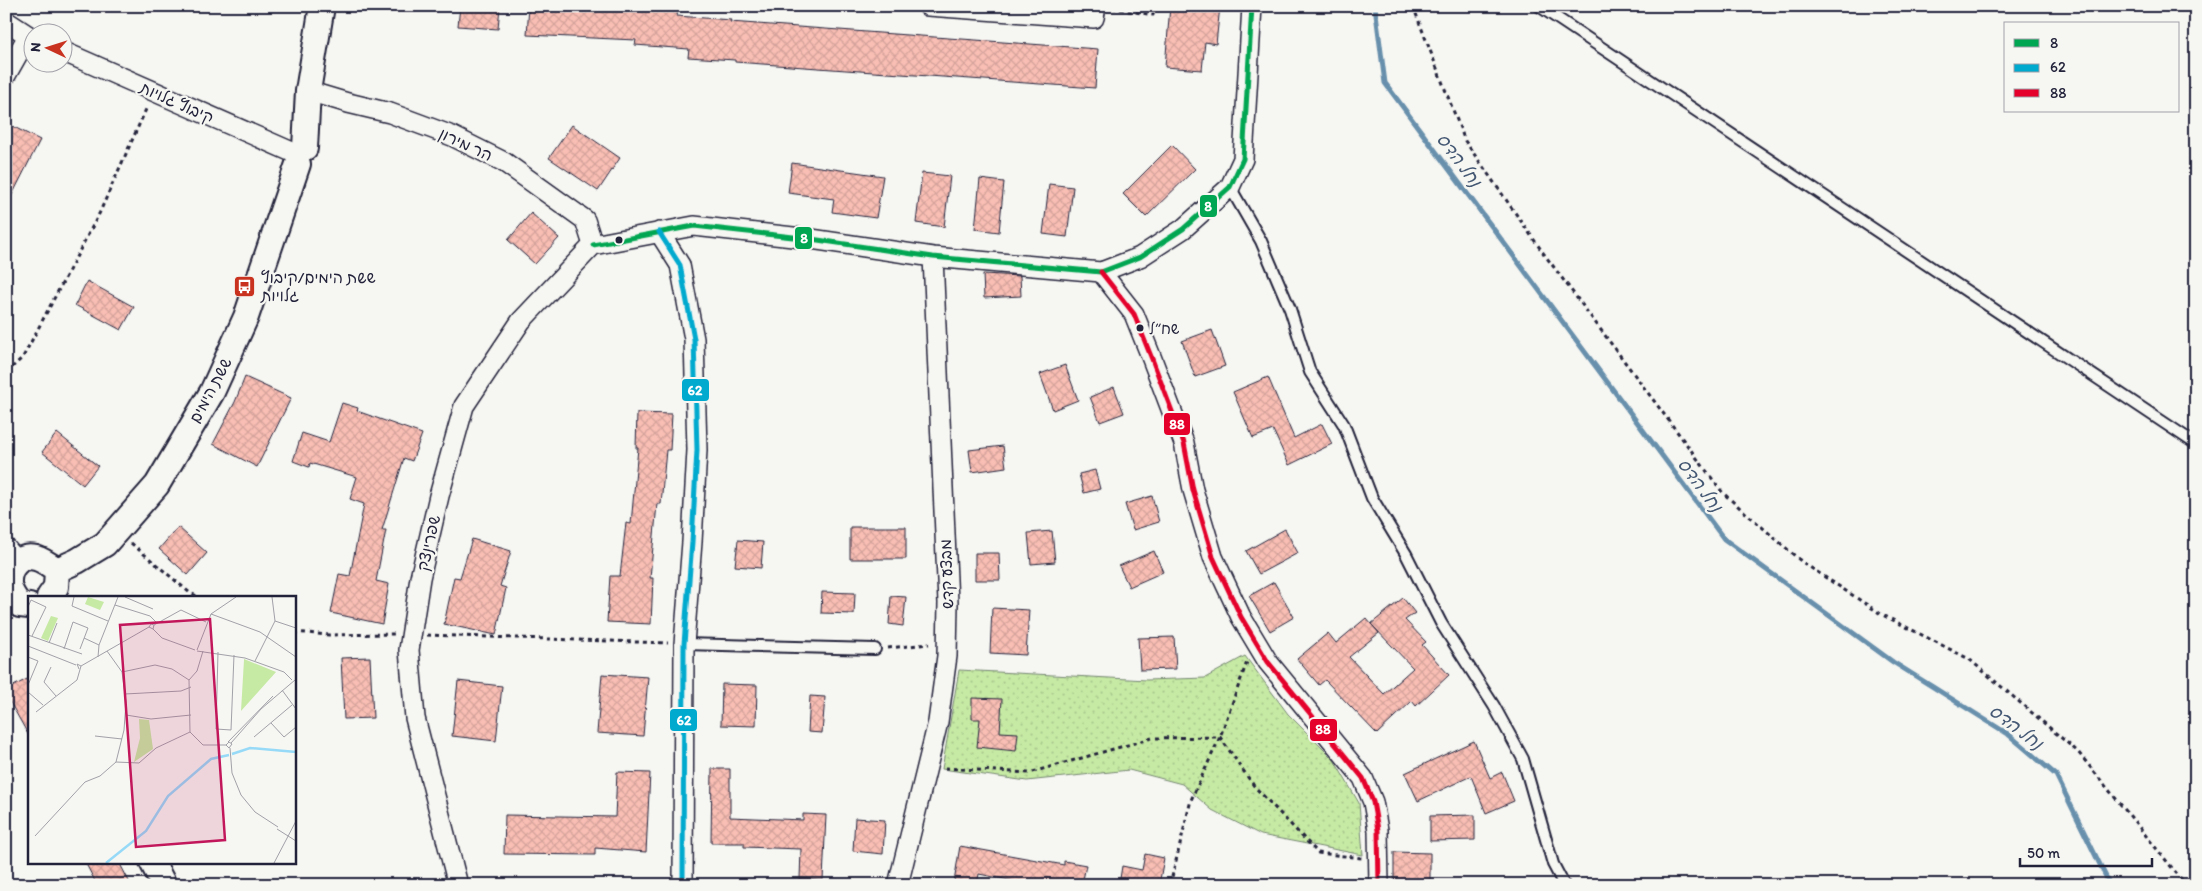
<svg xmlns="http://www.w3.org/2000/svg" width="2202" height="891" font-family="Itim,'Playpen Sans Hebrew',sans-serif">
<defs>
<pattern id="park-dots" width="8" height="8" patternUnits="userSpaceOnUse" patternTransform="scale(1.25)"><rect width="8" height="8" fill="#c6eaa4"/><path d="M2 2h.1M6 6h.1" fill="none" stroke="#aac88e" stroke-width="1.8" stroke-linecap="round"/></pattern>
<pattern id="building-cross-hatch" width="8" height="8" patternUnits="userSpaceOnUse" patternTransform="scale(1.25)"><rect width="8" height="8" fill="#f9beb4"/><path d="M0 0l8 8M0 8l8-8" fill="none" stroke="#d5a39c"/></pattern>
</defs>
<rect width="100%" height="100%" fill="#f6f6f2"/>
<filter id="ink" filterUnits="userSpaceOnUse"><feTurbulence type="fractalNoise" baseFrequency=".02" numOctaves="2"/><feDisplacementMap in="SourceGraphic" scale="10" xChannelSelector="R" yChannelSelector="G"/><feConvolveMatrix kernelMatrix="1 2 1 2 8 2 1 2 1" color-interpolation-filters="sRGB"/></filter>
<g filter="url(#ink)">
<path fill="url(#park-dots)" stroke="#748670" d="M1245 656 1288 714 1334 760 1359 803 1363 855 1261 835 1212 810 1182 784 1129 770 1027 781 942 769 959 670 1147 680 1205 678Z"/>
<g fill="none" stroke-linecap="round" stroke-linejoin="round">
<path stroke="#6890ac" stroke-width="5" d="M1375 6 1385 83 1724 539 1893 662 2008 734 2056 775 2110 885"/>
</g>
<path fill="url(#building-cross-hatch)" stroke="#22223b" d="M460 6H500L498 29 458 26Z
M529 6H640L678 9 677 16 731 20 730 22 1098 49 1095 88 735 62V60L688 57 689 49 635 45 636 40 527 35Z
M1170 6H1220L1216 44 1205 42 1202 70 1165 67Z
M10 125 40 140 6 207V133Z
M572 125 620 158 598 191 549 158Z
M1172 145 1195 169 1146 217 1123 194Z
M792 163 883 176 876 218 832 212 834 199 788 193Z
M922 173 950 176 944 227 916 223Z
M980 179 1004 182 999 232 975 229Z
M1049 184 1073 187 1067 237 1043 234Z
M531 213 559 238 535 264 508 240Z
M983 274 1020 276 1021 296 984 298Z
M87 281 134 307 121 330 75 305Z
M1212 330 1225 366 1195 377 1182 341Z
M1065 365 1078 400 1053 410 1040 374Z
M245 377 291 398 257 467 213 444 235 402Z
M1268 377 1294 438 1322 424 1332 444 1289 465 1273 430 1253 438 1233 392Z
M1114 387 1124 413 1100 422 1090 397Z
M342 403 358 408 357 411 422 434 412 461 404 458 382 530H386L376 581 389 584 382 624 331 613 339 574 350 576 364 504 350 499 357 477 310 463 309 467 293 461 302 433 329 442Z
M637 413 672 414 670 450H666L661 504H657L650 578H653L651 624 607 622 610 576H620L626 523 631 524 638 448H636Z
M57 433 98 466 83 485 42 452Z
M1003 446 1006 467 972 472 969 450Z
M1095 470 1100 489 1084 493 1079 474Z
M1152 496 1159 522 1133 530 1125 504Z
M178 527 207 553 188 575 159 549Z
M850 527H906V559H850Z
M1285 529 1298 553 1259 574 1246 551Z
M1052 531 1055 562 1031 564 1028 533Z
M472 539 511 551 500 586 506 588 496 635 444 624 454 577 460 578Z
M738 540 763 542 761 568 735 566Z
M1154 551 1163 572 1129 587 1119 566Z
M975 553H999L1000 580H975Z
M1274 582 1294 617 1270 631 1249 596Z
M822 592 855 593 854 614 821 613Z
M891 596 906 597 903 626 889 624Z
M1403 598 1415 613 1405 620 1426 642 1422 645 1449 675 1416 706 1412 701 1377 734 1325 680 1319 685 1297 659 1328 633 1336 643 1366 618 1379 633 1349 657 1384 694 1413 668 1371 624Z
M992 608 1029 610 1026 655 990 653Z
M1174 637 1176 669 1140 670 1138 638Z
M370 657 373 718 344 719 341 658Z
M602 674 648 677 643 736 597 733Z
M29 678V736L6 695V690Z
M458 681 502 686 496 741 452 736Z
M722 684 757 685 756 726 721 725Z
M810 696 825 697 822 733 808 732Z
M972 698 1002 699 1000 732 1018 733 1016 751 977 747 980 719H972Z
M1474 741 1490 778 1502 772 1514 801 1486 813 1471 776 1418 801 1405 773Z
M712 769H730V817L803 820V814L826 815 823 880 800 879 801 849 744 847V843H711Z
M617 772 650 773 646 852 595 848V855L504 854 505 815 615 817Z
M1475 815V840L1430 841V816Z
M855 818 885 820 883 854 853 851Z
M960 846 1064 865V861L1086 865 1082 885H1034L979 874 977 885 954 882Z
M1394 852 1430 853V881H1394Z
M1145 854 1164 858 1159 885H1119L1122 866 1142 870Z
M85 862H119L131 885H97Z"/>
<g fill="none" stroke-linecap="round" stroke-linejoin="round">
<defs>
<path id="service" d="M1539 6 2196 444
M1230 187 1261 241 1290 309 1310 372 1344 425 1372 498 1406 554 1441 623 1494 706 1523 759 1553 864 1564 885
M684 644 875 649"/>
<path id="minor" d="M928 6 1094 18 1096 6
M6 21 32 38
M62 51 292 152
M6 75 28 36
M308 91 348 103 390 113 452 136 504 162 585 220 593 245
M659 232 680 265 694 339 697 450 692 542 684 644 683 885
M593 245 694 226 811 239 933 257 1101 272 1140 257 1183 229 1230 187 1243 159 1252 6
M1101 272 1134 314 1152 359 1184 443 1193 490 1213 557 1241 617 1268 662 1363 778 1373 802 1378 830 1379 885
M6 548 17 561
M458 885 415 718 409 650 420 578 439 496 464 406 521 321 593 245
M898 885 938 722 947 656 948 603 933 257"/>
<path id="tertiary" d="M305 148 308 91 322 6
M57 570 77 561 105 544 157 485 212 392 246 317 298 164
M29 606 20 605C15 599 10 592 9 584 8 568 19 554 36 558 43 560 50 565 57 570L56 587 49 597
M152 862 164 885"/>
</defs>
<use href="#service" stroke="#22223b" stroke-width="14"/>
<use href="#minor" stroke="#22223b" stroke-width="22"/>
<use href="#tertiary" stroke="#22223b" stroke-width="28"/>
<path stroke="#22223b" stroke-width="3" stroke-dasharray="4 4" stroke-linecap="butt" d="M1413 6 1465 141 1544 254 1723 493 1802 562 1881 614 1969 659 2078 752 2186 885
M1112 8 1153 15 1154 6
M6 373 23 357 99 214 147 107
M131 543 190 593 199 597
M294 632 329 635 394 634
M427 635 668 643
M888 648 929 644
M945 768 1029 773 1152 738 1220 737 1254 786 1318 853 1362 858
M1170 885 1191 800 1220 737 1247 662"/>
<use href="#service" stroke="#f6f6f2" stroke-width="10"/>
<use href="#minor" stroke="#f6f6f2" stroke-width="19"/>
<use href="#tertiary" stroke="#f6f6f2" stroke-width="24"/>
<defs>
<path id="bus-1" d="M593 245 694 226 811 239 933 257 1101 272 1140 257 1183 229 1230 187 1243 159 1252 6"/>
<path id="bus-2" d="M659 232 680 265 694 339 697 450 692 542 684 644 683 885"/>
<path id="bus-3" d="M1101 272 1134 314 1152 359 1184 443 1193 490 1213 557 1241 617 1268 662 1363 778 1373 802 1378 830 1379 885"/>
</defs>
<use href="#bus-1" stroke="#f6f6f2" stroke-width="9"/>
<use href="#bus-2" stroke="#f6f6f2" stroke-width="9"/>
<use href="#bus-3" stroke="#f6f6f2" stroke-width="9"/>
<use href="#bus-1" stroke="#00a651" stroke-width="5"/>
<use href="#bus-2" stroke="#00a9ce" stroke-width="5"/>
<use href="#bus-3" stroke="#e4002b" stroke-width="5"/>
</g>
</g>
<defs>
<symbol id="bus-square" viewBox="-11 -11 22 22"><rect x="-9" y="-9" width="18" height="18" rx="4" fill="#c8321e" stroke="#f6f6f2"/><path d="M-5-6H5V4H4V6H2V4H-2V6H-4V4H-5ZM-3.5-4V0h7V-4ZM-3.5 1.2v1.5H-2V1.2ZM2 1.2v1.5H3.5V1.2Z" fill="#fff"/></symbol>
</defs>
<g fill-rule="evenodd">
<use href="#bus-square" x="232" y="274" width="25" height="25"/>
</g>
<g fill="#22223b" stroke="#f6f6f2" stroke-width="2">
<circle cx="619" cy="240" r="4.5"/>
<circle cx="1140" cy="328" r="4.5"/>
</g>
<g text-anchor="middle" stroke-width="4.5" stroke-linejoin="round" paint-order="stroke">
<g font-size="15" fill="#22223b" stroke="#f6f6f2" text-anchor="start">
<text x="1149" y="334">שח״ל</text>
</g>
<g font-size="16" fill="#22223b" stroke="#f6f6f2">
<text transform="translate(177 102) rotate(24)" y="6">קיבוץ גלויות</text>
<text transform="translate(466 144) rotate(25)" y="6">הר מירון</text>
<text transform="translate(210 390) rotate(-62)" y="6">ששת הימים</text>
<text transform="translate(428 543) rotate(-77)" y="6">שפרינצק</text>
<text transform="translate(946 574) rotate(-92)" y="6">מבצע קדש</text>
</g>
<g font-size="16" fill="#22223b" stroke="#f6f6f2" text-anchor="start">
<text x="261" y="283">ששת הימים/קיבוץ<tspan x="261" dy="18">גלויות</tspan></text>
</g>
<g font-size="18" font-style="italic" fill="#455974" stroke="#f6f6f2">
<text transform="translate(1459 160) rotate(53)" y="6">נחל הדס</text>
<text transform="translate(1700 485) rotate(53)" y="6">נחל הדס</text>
<text transform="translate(2016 727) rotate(37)" y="6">נחל הדס</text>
</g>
</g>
<g transform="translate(28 596)">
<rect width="268" height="268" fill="#f6f6f2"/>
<path d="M60 1 76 6 72 14 57 8ZM23 20 30 22 20 45 13 42ZM216 63 248 76 213 115 216 64ZM111 123 121 124 125 153 106 166 112 142Z" fill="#c6eaa4"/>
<path fill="none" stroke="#96daf8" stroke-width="2.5" d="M204 158 222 152 268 156M78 267 118 235 140 200 183 163 201 159"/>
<path fill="none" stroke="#a1a1a9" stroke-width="1" d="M46 1 44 10 80 25M97 1 125 13M87 9 122 20 128 26M0 11 3 4 18 11 4 40M183 18 232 36 268 61M247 25 268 32M123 28 126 29 125 33 121 31ZM126 29 153 14 178 26M125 33 134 42 167 54M0 39 54 58M56 42 71 49M21 47 29 27M0 50 48 69M36 53 45 26 60 32 52 53M169 54 183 18 208 1M169 55 217 62 256 76 264 84M190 56 188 133 203 134 206 59M0 61 10 65 0 89M70 61 71 49 90 1M227 65 247 25 244 1M23 71 16 86 28 100M51 73 49 68 53 70 121 31M94 76 127 69 144 73 161 84M161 84 162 136M161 84 169 75 175 55M254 94 268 113M0 96 15 109M97 98 153 95 163 91M8 116 49 84 53 70M98 119 123 123 163 119M243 127 256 141 268 131M162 136 175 149H198L201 152 204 148 201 146 198 149M67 140 94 143M226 141 264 109M200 146 245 100M203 147 233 113 267 84M202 152 204 177 213 199 227 216 250 231M88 166 111 167 128 152 162 136M249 233 268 245M7 240 57 186 72 180 88 166 96 134 98 106 94 76 79 55M246 267 268 225"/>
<path fill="#c2185b" fill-opacity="0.15" stroke="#c2185b" stroke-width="2.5" d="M182 23 197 244 108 251 92 29Z"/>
<rect width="268" height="268" fill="none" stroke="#22223b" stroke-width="2.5"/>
</g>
<g stroke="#f6f6f2" stroke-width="2">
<rect x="1199" y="194" width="19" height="24" rx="5" fill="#00a651"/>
<rect x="794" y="226" width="19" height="24" rx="5" fill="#00a651"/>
<rect x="681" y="378" width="29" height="24" rx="5" fill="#00a9ce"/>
<rect x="1163" y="412" width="28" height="24" rx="5" fill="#e4002b"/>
<rect x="669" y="708" width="29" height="24" rx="5" fill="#00a9ce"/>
<rect x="1309" y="718" width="29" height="24" rx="5" fill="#e4002b"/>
</g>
<g font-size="14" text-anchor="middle" font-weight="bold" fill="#fff">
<text x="1208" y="211">8</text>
<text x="804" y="243">8</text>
<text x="695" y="395">62</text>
<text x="1177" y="429">88</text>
<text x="684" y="725">62</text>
<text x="1323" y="734">88</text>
</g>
<rect width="2202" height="891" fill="none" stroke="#f6f6f2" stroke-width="25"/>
<rect x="12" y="12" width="2177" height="866" fill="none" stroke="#22223b" stroke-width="2" filter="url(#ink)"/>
<rect x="2004" y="22" width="175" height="90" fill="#f6f6f2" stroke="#a1a1a9"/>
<rect x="2014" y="39" width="25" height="8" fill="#00a651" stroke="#a1a1a9"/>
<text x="2050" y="48" font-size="15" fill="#22223b">8</text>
<rect x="2014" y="64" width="25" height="8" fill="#00a9ce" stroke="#a1a1a9"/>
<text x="2050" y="72" font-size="15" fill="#22223b">62</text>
<rect x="2014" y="89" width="25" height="8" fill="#e4002b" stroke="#a1a1a9"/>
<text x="2050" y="98" font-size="15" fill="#22223b">88</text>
<g transform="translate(48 48) rotate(274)"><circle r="24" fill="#f6f6f2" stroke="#a1a1a9"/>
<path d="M0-4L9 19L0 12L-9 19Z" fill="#c8321e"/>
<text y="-8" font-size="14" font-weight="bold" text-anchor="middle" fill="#22223b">N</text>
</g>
<path d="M2020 858v8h132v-8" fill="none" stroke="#22223b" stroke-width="2.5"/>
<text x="2027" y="858" font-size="15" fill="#22223b" stroke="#f6f6f2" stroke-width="4" paint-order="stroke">50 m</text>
</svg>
